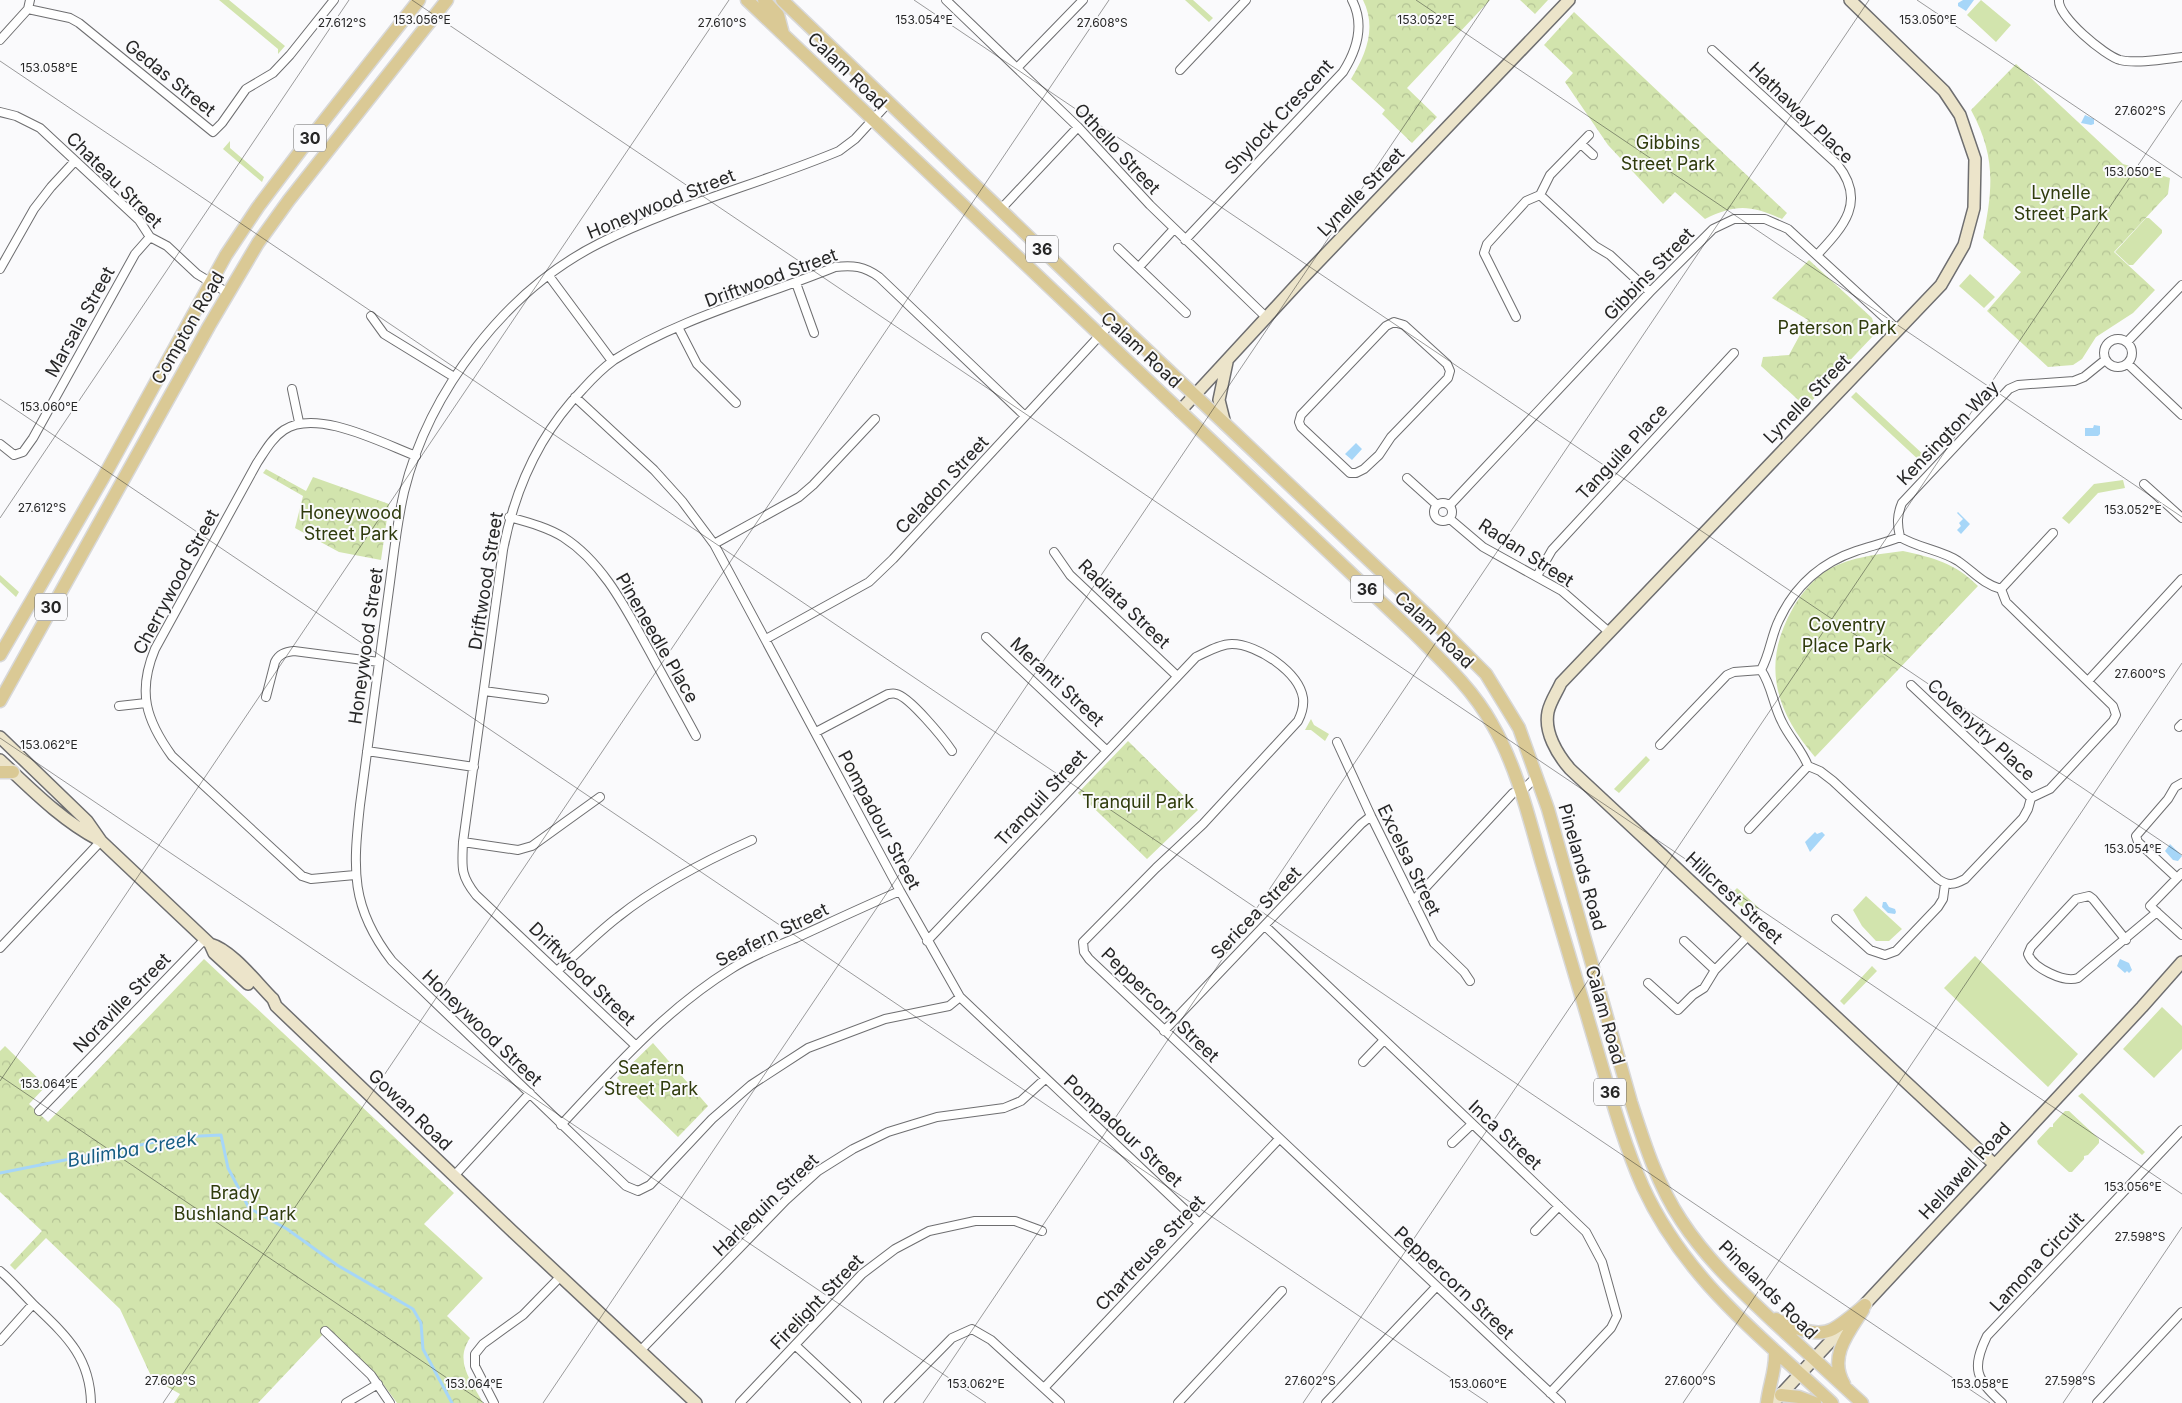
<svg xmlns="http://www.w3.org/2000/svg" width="2182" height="1403" font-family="Inter,sans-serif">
<defs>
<pattern id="park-crowns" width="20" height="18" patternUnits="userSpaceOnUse" patternTransform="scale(1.25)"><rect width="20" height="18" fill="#d2e4ad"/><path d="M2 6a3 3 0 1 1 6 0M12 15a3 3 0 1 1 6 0" fill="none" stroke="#b4c395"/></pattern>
</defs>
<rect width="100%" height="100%" fill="#fafafc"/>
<path fill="#d2e4ad" d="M219 0H229L285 46 278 54V49Z
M1185 0H1193L1213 18 1209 22Z
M1981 0 2011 25 1996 42 1967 15Z
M230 141V148L264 177 262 182 223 149Z
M2146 218H2149L2162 230V233L2133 265H2129L2115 252Z
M1970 274 1995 297 1984 308 1959 286Z
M1856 392 1926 457 1921 462 1851 397Z
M2123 480 2125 488 2098 493 2069 524 2062 518 2094 484Z
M0 575 19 592 16 597 0 582Z
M1311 719 1314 725 1329 734 1325 741 1311 730H1305Z
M1646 756 1650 760 1619 793 1614 789Z
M1737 888 1759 908 1751 915 1729 896Z
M1866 896 1902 929 1889 941H1876L1862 926 1853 910Z
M1975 956 2078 1054 2048 1087 1944 988Z
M1872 966 1877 971 1844 1005 1840 1001Z
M2162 1007 2182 1026V1049L2154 1078 2123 1049Z
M2082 1093 2145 1152 2142 1155 2078 1096Z
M2065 1111H2069L2099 1139V1143L2088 1155 2084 1156V1159L2072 1172H2069L2038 1144 2037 1141 2050 1127H2053V1124Z"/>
<path fill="url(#park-crowns)" d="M1363 0H1490L1407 88 1437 117 1412 143 1382 114 1385 110 1351 79C1366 54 1377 28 1363 0Z
M1520 0H1548L1535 14Z
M1574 12 1787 213 1782 219C1750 205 1736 204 1705 219L1675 192 1663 204 1608 145 1565 82 1573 73 1544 45Z
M2016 64 2123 164 2170 178 2168 194 2114 252 2155 290 2133 313 2096 337 2082 359 2073 365 2048 367 1987 311 2021 272 1983 238C1993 188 1996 156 1971 110Z
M1809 260 1872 318 1875 328 1873 336 1806 407 1761 366 1763 357 1789 355 1808 320 1772 298Z
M266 469 306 491 313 477 389 504 381 560 339 552 295 528 303 496 263 473Z
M1903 551C1934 558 1955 563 1978 586L1815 757C1775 710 1761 664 1793 608 1800 595 1816 576 1829 569 1851 557 1879 554 1903 551Z
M1128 741 1198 810 1147 859 1078 793Z
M204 959 454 1193 424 1224 483 1278 447 1316 470 1338C454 1362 471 1380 483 1403H397L378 1377 327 1330 258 1403H174L180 1394 152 1378 120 1309 46 1238 15 1270 10 1265 42 1231 0 1192V1051L5 1046 46 1086 29 1104 48 1122Z
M653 1043 708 1106 678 1137 617 1078Z"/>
<path fill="#a6d6f8" d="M1963 0H1974L1966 11 1958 6V3Z
M2085 115 2094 119V124L2091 125 2081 123Z
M2094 425 2100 426V434L2098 436H2085V428H2093Z
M1356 443 1362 449 1352 460 1345 454Z
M1958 512 1970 524 1961 534 1957 530 1961 526 1959 523 1963 519 1957 513Z
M1815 832 1817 834 1822 832 1825 835 1810 852 1805 842Z
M2170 844 2182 856 2178 861 2173 860 2165 851Z
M1883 902H1886L1889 907 1895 909 1896 912 1895 914 1888 913 1882 907Z
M2120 959 2129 963 2132 970 2129 973 2127 971 2125 973 2117 966Z"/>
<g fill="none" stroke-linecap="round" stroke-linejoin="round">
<path stroke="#a6d6f8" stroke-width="3" d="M0 1173 180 1137 221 1135 228 1168 249 1208 287 1229 337 1265 413 1309 421 1323 423 1349 452 1403"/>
<defs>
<path id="street" d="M946 0 1078 127 1150 205 1267 318
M2059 0C2057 16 2105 56 2120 60 2137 64 2165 59 2182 57
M28 9 70 18 79 23 213 132 222 123 246 89 273 73 290 55 334 0
M0 40 28 9 30 0
M1712 50 1837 164C1867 201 1844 226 1817 255
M1017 68 1083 0
M1180 70 1246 0
M889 102 855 139 839 151C760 184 676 205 600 243 506 290 429 391 404 492 397 522 394 552 390 582 384 626 378 670 372 715 368 745 364 775 360 805 353 869 350 907 392 961L626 1186 638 1191 650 1185 712 1119 751 1085 808 1048 885 1019 949 1006 960 997
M0 112 16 116 40 128 139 220 150 237 167 246 197 274 228 293
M1581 144 1593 155
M1540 195 1550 175 1589 135
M1001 209 1078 127
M1185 240 1343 72C1357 50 1365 25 1352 0
M1118 248 1186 313
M1139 267 1174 229
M0 269 34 209 51 187 75 161
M549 276 612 361
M796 283 814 333
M371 316 384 334 454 377
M1516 317 1484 253 1487 244 1526 201 1540 195 1595 246 1610 255 1650 292
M1394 322 1404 325 1447 364 1450 371 1448 378 1391 437 1379 455 1364 469 1356 473H1350L1301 427 1299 422 1301 415 1386 326Z
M678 327 697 364 736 403
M2104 353a14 14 0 1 1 28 0a14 14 0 1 1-28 0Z
M2127 342 2182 285
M2128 364 2182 415
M292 389 299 422
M575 397 654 470 682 501 714 544 900 891 960 997 1199 1223
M0 444 14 455 23 452 33 438 135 254 150 237
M1407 478 1437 505
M2144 484 2182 518
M1434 512a9 9 0 1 1 18 0a9 9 0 1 1-18 0Z
M1450 505 1650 292 1713 229 1734 219H1765L1788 229 1897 329
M509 517C527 522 547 527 563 537 604 563 627 611 650 652 665 680 681 708 696 736
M1450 519 1483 547 1562 591 1609 632
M1900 537C1918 548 1941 550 1958 561 1974 572 1983 584 2001 589L2006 602 2113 706 2116 715 2113 721 2050 789 2031 798 2028 809 2023 818 1965 879C1954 885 1948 886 1938 879L1833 781 1820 771 1808 766C1802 750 1789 737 1782 722 1773 705 1772 686 1761 670 1770 654 1771 636 1779 620 1795 586 1820 563 1856 551 1871 546 1885 543 1900 537Z
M1900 537C1897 524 1897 515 1902 503L2009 389 2018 385 2074 381 2084 377 2105 360
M714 544 799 497 813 485 875 419
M1054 552 1070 575 1176 675
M1537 576 1552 550 1734 353
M2001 589 2053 533
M986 637 1106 750
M766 639 869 582 893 559 1115 319
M2088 681 2182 579
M1911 685 2031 798
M484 691 544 699
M266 697 275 662C279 654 285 652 294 651L379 662
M119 706 146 703
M2179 727 2182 724
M816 732 888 694C891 694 893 693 896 694 909 696 944 739 952 751
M1337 742 1371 816 1434 943 1464 972 1470 981
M1660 745 1727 675 1734 672 1761 670
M367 751 474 767
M1749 829 1808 766
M463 842 518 850 532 846 600 797
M2182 873 2150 906 2182 935
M355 875 311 879 302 876 172 756C146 720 137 692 155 649L257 463C265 451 272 438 284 430 316 408 382 443 416 456
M2177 878 2138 842 2136 836 2168 799 2175 787 2182 783
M1413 901 1513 793 1521 792 1536 777
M1836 919 1870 950 1885 955 1896 951 1938 907 1943 899 1945 884
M1265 926 1586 1232 1602 1262 1617 1316 1611 1328 1550 1393
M2126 940 2093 899 2089 896 2076 899 2031 947 2028 954C2033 968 2064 983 2078 978L2157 912
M927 941 1196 657C1207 652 1220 644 1232 644 1257 644 1299 672 1303 698 1304 706 1302 713 1298 721L1203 824 1156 868 1083 942 1084 952 1089 959 1561 1403
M1684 941 1715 970
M0 948 101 841
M558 970C578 953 597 933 618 917 658 885 705 861 752 840
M1648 983 1678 1010 1693 995 1704 988 1715 970 1748 936
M1164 1031 1361 824 1371 816
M635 1045 476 895C460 875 462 867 463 842L503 550C515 488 539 434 583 389 592 379 603 368 614 360 678 319 764 296 835 267 853 265 864 266 879 277L1025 416
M1363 1062 1384 1040
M39 1111 205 939
M561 1125C614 1068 665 1010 731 969 751 956 774 947 796 938 831 922 865 906 900 891
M1452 1143 1472 1124
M454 1176 530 1093
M1535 1231 1559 1206
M0 1271C12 1281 22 1293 33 1304 64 1334 90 1355 91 1403
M325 1331 371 1375 390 1403
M0 1341 33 1304
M795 1345 857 1403
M641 1350 786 1200 818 1171 853 1149 888 1132 937 1117 1004 1108 1021 1101 1045 1079
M1044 1388 1279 1139
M346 1403 378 1384
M494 1403 475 1366V1354L483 1344 523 1315 561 1276
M740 1403 862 1274 895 1249 929 1231 975 1221H1015L1042 1231
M888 1403 952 1338 972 1329 991 1340 1060 1403
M1178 1403 1282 1291
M1326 1403 1436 1287
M2002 1403C1976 1379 1971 1369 1987 1336L2182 1130
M2097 1403 2182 1312"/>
<path id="secondary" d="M1850 0 1944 91 1960 115 1975 159 1974 208 1964 245 1941 285 1561 683C1557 692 1550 702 1548 712 1544 732 1557 754 1570 769L1995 1165
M1180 411 1300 281 1569 0
M1225 424 1219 400 1227 362
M0 737 87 821 101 841 210 944C232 950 256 982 273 999L276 1006 511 1230 696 1403
M0 760C31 789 61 820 99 840
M210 944 214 953 248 984
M1773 1403 2142 1007 2182 962"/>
<path id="primary" d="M747 0 1413 632C1442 661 1472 688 1492 724 1516 765 1528 814 1541 860 1559 922 1578 984 1596 1046 1610 1093 1623 1142 1643 1187 1686 1280 1760 1335 1832 1403
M764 0 778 15 783 34
M782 0 1129 333 1428 616 1486 674 1519 728 1548 809 1631 1102C1644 1142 1657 1184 1681 1220 1707 1260 1741 1291 1775 1323 1804 1350 1833 1376 1862 1403
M0 655 103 478 226 255 258 207 301 150 419 0
M0 701 209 326 258 243 289 200 447 0
M0 772H13
M1776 1319C1790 1327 1817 1338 1833 1329 1844 1323 1855 1313 1865 1305
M1844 1384C1828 1357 1848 1333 1863 1310
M1781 1395 1799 1397 1815 1403
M1767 1403C1769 1385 1776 1370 1775 1352"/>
</defs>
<use href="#street" stroke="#6e6e70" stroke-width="10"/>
<use href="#secondary" stroke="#6e6e70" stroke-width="14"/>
<use href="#primary" stroke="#d8d8d8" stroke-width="15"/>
<use href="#street" stroke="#fff" stroke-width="8"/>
<use href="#secondary" stroke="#ece4ca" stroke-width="11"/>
<use href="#primary" stroke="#dac995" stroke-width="12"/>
</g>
<path fill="none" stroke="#262626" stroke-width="1" stroke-opacity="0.45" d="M412 0 2182 1194M914 0 2182 855M1416 0 2182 517M1917 0 2182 178M0 61 1990 1403M0 399 1488 1403M0 518 349 0M0 738 986 1403M0 1076 484 1403M0 1081 729 0M163 1403 1109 0M543 1403 1489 0M923 1403 1869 0M1303 1403 2182 100M1683 1403 2182 663M2063 1403 2182 1227"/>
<g text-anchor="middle" stroke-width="4" stroke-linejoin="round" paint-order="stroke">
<g fill="#fafafc" stroke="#666" stroke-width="1">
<rect x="294" y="124.5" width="32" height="27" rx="4"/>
<rect x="1026" y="235.5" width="32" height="27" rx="4"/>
<rect x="1351" y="575.5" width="32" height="27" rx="4"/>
<rect x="35" y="593.5" width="32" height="27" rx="4"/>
<rect x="1594" y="1078.5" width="32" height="27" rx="4"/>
</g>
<g font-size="16" font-weight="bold" fill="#262626">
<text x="310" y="144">30</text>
<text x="1042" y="255">36</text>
<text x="1367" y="595">36</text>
<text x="51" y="613">30</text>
<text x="1610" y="1098">36</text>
</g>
<g font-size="18" fill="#262626" stroke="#fafafc">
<text transform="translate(847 71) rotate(44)" y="6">Calam Road</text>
<text transform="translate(170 78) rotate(39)" y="6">Gedas Street</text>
<text transform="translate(1801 113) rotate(44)" y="6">Hathaway Place</text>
<text transform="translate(1279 117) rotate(-47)" y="6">Shylock Crescent</text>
<text transform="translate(1117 149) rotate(47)" y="6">Othello Street</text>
<text transform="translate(114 180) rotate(45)" y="6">Chateau Street</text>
<text transform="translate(1361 192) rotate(-46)" y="6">Lynelle Street</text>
<text transform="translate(661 204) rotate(-22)" y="6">Honeywood Street</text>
<text transform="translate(1649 274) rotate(-46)" y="6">Gibbins Street</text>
<text transform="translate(771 278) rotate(-20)" y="6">Driftwood Street</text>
<text transform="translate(80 322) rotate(-61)" y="6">Marsala Street</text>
<text transform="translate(188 328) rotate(-60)" y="6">Compton Road</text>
<text transform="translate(1141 350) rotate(43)" y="6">Calam Road</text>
<text transform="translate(1807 399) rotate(-46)" y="6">Lynelle Street</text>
<text transform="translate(1948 433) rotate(-46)" y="6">Kensington Way</text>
<text transform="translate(1622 452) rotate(-47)" y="6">Tanguile Place</text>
<text transform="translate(942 485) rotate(-47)" y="6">Celadon Street</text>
<text transform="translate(1526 553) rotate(33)" y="6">Radan Street</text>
<text transform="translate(486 581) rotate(-81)" y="6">Driftwood Street</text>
<text transform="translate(176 582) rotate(-62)" y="6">Cherrywood Street</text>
<text transform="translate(1124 604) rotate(44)" y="6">Radiata Street</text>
<text transform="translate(1434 630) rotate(44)" y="6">Calam Road</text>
<text transform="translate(657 638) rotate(60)" y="6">Pineneedle Place</text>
<text transform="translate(366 646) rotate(-82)" y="6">Honeywood Street</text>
<text transform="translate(1057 682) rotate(43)" y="6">Meranti Street</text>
<text transform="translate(1981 730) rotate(43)" y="6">Covenytry Place</text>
<text transform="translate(1041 798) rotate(-47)" y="6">Tranquil Street</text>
<text transform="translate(879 820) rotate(62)" y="6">Pompadour Street</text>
<text transform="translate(1409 860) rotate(64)" y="6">Excelsa Street</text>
<text transform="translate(1582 867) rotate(74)" y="6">Pinelands Road</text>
<text transform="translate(1734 898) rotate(43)" y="6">Hillcrest Street</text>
<text transform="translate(1256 913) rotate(-46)" y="6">Sericea Street</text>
<text transform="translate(772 935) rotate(-26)" y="6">Seafern Street</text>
<text transform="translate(582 974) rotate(44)" y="6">Driftwood Street</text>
<text transform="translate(122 1003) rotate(-46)" y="6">Noraville Street</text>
<text transform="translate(1160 1005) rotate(44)" y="6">Peppercorn Street</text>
<text transform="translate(1605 1015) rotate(74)" y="6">Calam Road</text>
<text transform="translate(482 1028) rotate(44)" y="6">Honeywood Street</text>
<text transform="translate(410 1110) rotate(44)" y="6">Gowan Road</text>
<text transform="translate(1123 1131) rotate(43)" y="6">Pompadour Street</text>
<text transform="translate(1505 1135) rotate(43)" y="6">Inca Street</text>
<text transform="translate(1965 1171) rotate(-47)" y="6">Hellawell Road</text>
<text transform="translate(766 1205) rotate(-44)" y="6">Harlequin Street</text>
<text transform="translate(1150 1253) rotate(-47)" y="6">Chartreuse Street</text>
<text transform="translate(2037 1262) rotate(-47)" y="6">Lamona Circuit</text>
<text transform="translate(1454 1283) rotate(43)" y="6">Peppercorn Street</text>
<text transform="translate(1768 1290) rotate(45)" y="6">Pinelands Road</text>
<text transform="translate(817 1302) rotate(-46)" y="6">Firelight Street</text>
</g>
<g font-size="18" fill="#2f3b0c" stroke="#fafafc">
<text x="1668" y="149">Gibbins<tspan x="1668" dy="21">Street Park</tspan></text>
<text x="2061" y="199">Lynelle<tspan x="2061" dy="21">Street Park</tspan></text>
<text x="1837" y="334">Paterson Park</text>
<text x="351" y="519">Honeywood<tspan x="351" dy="21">Street Park</tspan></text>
<text x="1847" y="631">Coventry<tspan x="1847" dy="21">Place Park</tspan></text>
<text x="1138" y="808">Tranquil Park</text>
<text x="651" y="1074">Seafern<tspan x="651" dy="21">Street Park</tspan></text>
<text x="235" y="1199">Brady<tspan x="235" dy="21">Bushland Park</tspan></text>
</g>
<g font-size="19" font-style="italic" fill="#165d84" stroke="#fafafc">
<text transform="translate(132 1149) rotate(-10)" y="7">Bulimba Creek</text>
</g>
</g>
<g font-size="12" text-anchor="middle" fill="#262626" stroke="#fafafc" stroke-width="4" stroke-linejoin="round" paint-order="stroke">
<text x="422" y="24">153.056°E</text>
<text x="924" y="24">153.054°E</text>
<text x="1426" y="24">153.052°E</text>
<text x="1928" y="24">153.050°E</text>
<text x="342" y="27">27.612°S</text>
<text x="722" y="27">27.610°S</text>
<text x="1102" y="27">27.608°S</text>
<text x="49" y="72">153.058°E</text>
<text x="2140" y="115">27.602°S</text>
<text x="2133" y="176">153.050°E</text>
<text x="49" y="411">153.060°E</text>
<text x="42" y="512">27.612°S</text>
<text x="2133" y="514">153.052°E</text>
<text x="2140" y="678">27.600°S</text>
<text x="49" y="749">153.062°E</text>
<text x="2133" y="853">153.054°E</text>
<text x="49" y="1088">153.064°E</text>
<text x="2133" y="1191">153.056°E</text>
<text x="2140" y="1241">27.598°S</text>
<text x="170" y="1385">27.608°S</text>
<text x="1310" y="1385">27.602°S</text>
<text x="1690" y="1385">27.600°S</text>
<text x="2070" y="1385">27.598°S</text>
<text x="474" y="1388">153.064°E</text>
<text x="976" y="1388">153.062°E</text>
<text x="1478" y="1388">153.060°E</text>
<text x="1980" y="1388">153.058°E</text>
</g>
</svg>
